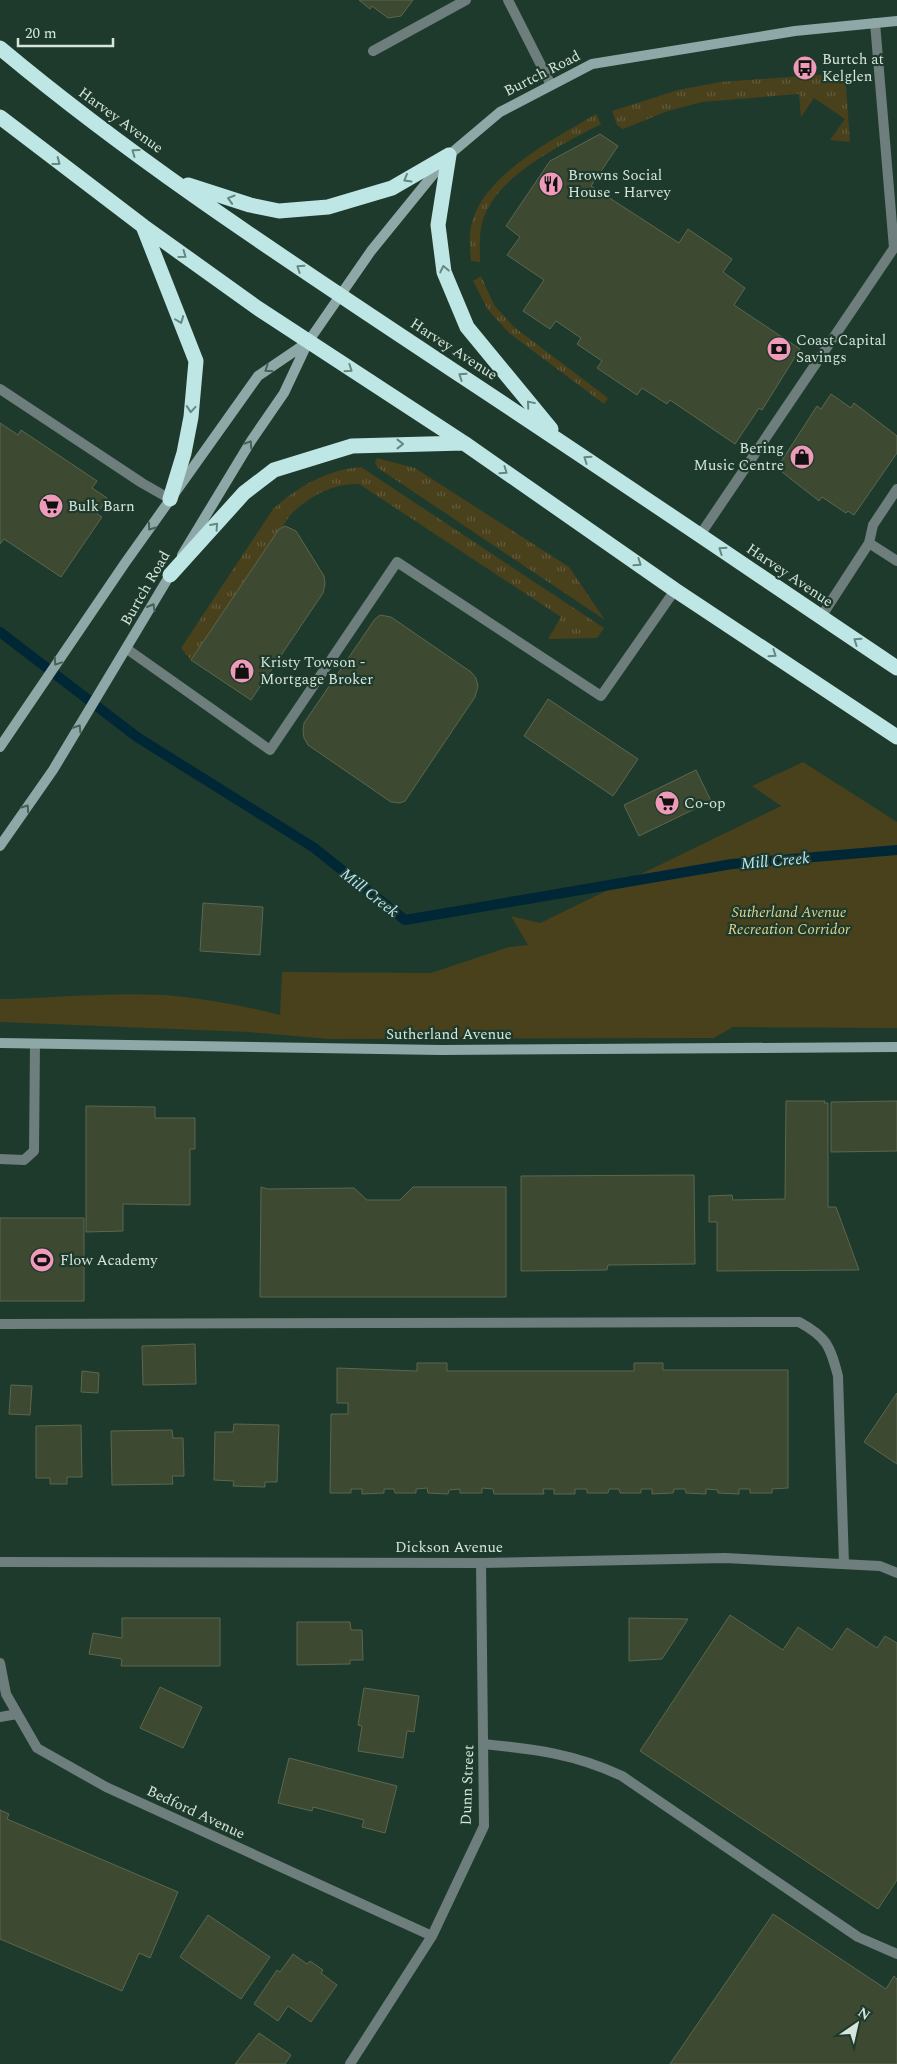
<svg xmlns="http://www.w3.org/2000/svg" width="897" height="2064" font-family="Spectral,serif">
<defs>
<pattern id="grass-tufts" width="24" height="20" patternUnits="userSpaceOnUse" patternTransform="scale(1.25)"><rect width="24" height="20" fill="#49401c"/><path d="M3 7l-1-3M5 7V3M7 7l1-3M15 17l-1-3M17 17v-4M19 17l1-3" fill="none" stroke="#625b3c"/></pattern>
</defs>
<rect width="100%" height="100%" fill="#1e3a2c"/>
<path fill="url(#grass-tufts)" d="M845 73 850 142 830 140 845 119 814 98 801 117 799 94 702 102 668 111 623 129 617 125 612 111 678 90 720 82Z
M596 114 601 124C561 145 495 176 482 223 479 235 480 249 480 262L471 261C470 247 468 232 473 219 488 172 556 138 596 114Z
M481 276 494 305 514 327 608 398 604 404 509 333 488 310 473 281Z
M377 458 415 468 569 567 605 620 378 468 375 463Z
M361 467 604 628 597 638 548 639 561 617 359 484C333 483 310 496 291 514L191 660 181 648 273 509C299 486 326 470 361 467Z"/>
<path fill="#49401c" d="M803 762 897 822V1028L733 1027 714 1038 329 1039 248 1032 0 1022V999C54 998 110 992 164 995 203 998 241 1005 280 1015L282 972 431 973 509 947 528 945 511 916 540 923 781 806 752 786Z"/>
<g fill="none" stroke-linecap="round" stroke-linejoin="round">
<path stroke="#002735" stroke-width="10" d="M0 632 137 737 313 847 405 920 732 864 897 850"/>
</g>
<path fill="#3d4930" stroke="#5b684e" d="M359 0H413L401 16 388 18 372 6 370 9Z
M600 134 618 146 591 186 679 243 688 229 732 259 723 272 745 288 734 305 800 349 762 410 759 408 735 444 670 400 667 404 642 388 637 395 597 368 602 361 577 344 581 338 556 321 550 329 523 311 544 280 507 255 520 237 506 226 550 161Z
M831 394 851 408 854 403 897 436V453L854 515 848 511 846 513 822 497 819 501 777 468 817 406 821 409Z
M0 423 18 435 21 430 97 481 92 488 107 498 97 514 102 517 61 577 4 539 0 544Z
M285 526 296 531 324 576 325 584 323 593 251 700 191 660 279 529Z
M380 615 391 617 471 672 476 678 478 686 475 697 405 801 400 803 391 802 308 745 304 738 303 731 304 723 375 619Z
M548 699 638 759 613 796 524 736Z
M696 770 711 801 639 836 624 805Z
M203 903 263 907 260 955 200 951Z
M786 1101H825L824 1103H828V1207H836L859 1270 717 1271V1222H709V1196L732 1195 733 1200 785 1199Z
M897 1101V1151L831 1152V1102Z
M86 1106 155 1107V1118H195V1149H190V1205L123 1204V1231L86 1232Z
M694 1175 695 1264 608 1265 607 1270 521 1271V1176Z
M261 1187 268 1189 354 1188 367 1200H400L413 1187H506V1297H260Z
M0 1218H84V1301H0Z
M195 1344 196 1384 143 1385 142 1346Z
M417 1363H447V1371H634V1363H663V1370H788V1488L772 1489V1493H750V1489H739V1494L718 1493V1490L706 1489V1494L686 1493 685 1489H674L673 1493 652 1494V1489H641V1493H620L619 1489H609L608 1493H587V1489H575V1494H554V1489H543L544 1494H494L493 1489 482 1488V1493H460V1489L449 1490 448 1494 428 1493 427 1488 416 1489V1493H395L394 1489H384V1493L362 1494V1489H351V1493H330L331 1414H348V1403H337V1368L417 1371Z
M82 1371 99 1373 98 1393 81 1392Z
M11 1385 32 1386 30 1415 9 1414Z
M897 1393V1464L864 1442Z
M234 1424 279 1425 277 1482H265V1487L233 1486 234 1481 214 1480 215 1432H233Z
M81 1425 82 1477H67V1484H50V1478H36V1426Z
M172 1430 173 1438H183L184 1476H172L173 1484 112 1485 111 1431Z
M730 1615 783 1650 798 1627 832 1650 847 1628 877 1648 885 1636 897 1643V1880L878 1909 640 1751Z
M122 1618H220V1666H121L122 1659 89 1654 93 1633 122 1638Z
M629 1618 688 1619 662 1659 629 1661Z
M297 1622H350L351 1630H362L363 1660H350V1664L297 1665Z
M160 1687 202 1707 183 1748 140 1728Z
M364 1688 419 1696 414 1732 407 1731 403 1758 358 1751 362 1726 358 1725Z
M289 1758 397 1786 385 1833 362 1827 364 1820 313 1807 312 1811 278 1803Z
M0 1810 9 1814 7 1819 178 1892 150 1958 139 1953 122 1991 0 1939Z
M773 1914 886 1989 894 1976 897 1979V2064H670Z
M208 1915 270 1957 241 1999 180 1957Z
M293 1954 307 1964 310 1961 323 1970 321 1973 337 1985 311 2022 288 2006 278 2021 254 2004 277 1970 280 1972Z
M259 2033 291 2055 285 2064H235Z"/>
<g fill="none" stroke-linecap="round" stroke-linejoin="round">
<path stroke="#6d7e7d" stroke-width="10" d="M508 0 551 85
M373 51 466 0
M0 389 142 483 170 499
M700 535 894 248 875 23
M869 543 873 525 897 489
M821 617 869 543 897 561
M127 649 270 750 397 562 601 696 675 590
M0 1159 24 1160 34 1151 35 1044
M0 1324 799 1322C827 1337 830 1346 838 1376L844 1564
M0 1717 17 1714
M483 1744C535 1749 575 1754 622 1776L858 1937 897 1954"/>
<path stroke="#6d7e7d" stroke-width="10" d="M0 1562 481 1563 725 1558 880 1566 897 1573
M0 1663 6 1694 37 1748 106 1787 432 1936
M350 2064 432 1936 484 1826 481 1563"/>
<path stroke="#8ea8a7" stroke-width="10" d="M182 555 251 441 284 393 308 342 371 251 449 155 500 112 592 64 795 31 897 21
M0 747 125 563 258 376 308 342
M0 846 53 770 173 570
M0 1043 441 1050 897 1047"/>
<path stroke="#bde6e4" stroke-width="15" d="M0 48C141 166 298 267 451 369 600 467 748 568 897 668
M0 117 143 226 256 307 464 443 675 590 897 737
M449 155 438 225 444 272 467 327 551 429
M188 185 250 205 279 211 328 207 392 188 449 155
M143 226 196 361 191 417 184 453 170 499
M170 575 244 493 274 470 352 446 464 443"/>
</g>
<defs><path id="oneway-chevron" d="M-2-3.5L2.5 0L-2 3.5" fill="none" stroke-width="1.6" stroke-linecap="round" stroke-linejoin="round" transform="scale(1.25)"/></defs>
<g stroke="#66877f">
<use href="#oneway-chevron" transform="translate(135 152) rotate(-144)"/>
<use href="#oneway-chevron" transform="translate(57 162) rotate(37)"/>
<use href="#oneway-chevron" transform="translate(407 179) rotate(150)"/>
<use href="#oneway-chevron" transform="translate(231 199) rotate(-163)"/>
<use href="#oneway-chevron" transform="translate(183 255) rotate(36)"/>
<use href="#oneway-chevron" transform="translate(300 268) rotate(-146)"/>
<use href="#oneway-chevron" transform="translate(444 269) rotate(-102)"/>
<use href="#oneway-chevron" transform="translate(180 320) rotate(69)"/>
<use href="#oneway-chevron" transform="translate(349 369) rotate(34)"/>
<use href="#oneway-chevron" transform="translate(462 376) rotate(-146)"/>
<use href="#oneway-chevron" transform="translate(530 404) rotate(-130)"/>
<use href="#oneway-chevron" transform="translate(191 409) rotate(95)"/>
<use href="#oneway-chevron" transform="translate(400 444)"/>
<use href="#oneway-chevron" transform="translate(587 459) rotate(-146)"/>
<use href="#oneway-chevron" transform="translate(504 471) rotate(35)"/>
<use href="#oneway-chevron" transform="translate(215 526) rotate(-48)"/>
<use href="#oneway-chevron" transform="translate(722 550) rotate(-146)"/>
<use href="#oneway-chevron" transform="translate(638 563) rotate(35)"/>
<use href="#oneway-chevron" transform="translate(857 641) rotate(-146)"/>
<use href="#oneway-chevron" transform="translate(773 654) rotate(34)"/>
</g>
<g stroke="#456057">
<use href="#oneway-chevron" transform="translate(268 369) rotate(146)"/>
<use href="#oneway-chevron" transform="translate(249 444) rotate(-57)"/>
<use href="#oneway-chevron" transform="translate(151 527) rotate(126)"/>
<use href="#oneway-chevron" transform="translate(152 607) rotate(-60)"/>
<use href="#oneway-chevron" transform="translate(57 662) rotate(124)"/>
<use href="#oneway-chevron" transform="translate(78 728) rotate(-58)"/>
<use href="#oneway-chevron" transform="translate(26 808) rotate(-55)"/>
</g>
<defs>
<symbol id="bus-disc" viewBox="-11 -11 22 22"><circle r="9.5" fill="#ef9ab8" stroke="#1e3a2c"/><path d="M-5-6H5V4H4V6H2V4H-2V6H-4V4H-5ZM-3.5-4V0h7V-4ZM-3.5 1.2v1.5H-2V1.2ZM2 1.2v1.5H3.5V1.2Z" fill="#111"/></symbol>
<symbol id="restaurant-disc" viewBox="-11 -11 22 22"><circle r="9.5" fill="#ef9ab8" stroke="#1e3a2c"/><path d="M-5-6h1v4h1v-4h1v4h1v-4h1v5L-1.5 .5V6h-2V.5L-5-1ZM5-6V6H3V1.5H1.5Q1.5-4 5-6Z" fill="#111"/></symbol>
<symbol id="bank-disc" viewBox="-11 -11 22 22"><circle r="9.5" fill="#ef9ab8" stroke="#1e3a2c"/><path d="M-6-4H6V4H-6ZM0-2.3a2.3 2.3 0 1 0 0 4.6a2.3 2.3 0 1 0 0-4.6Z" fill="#111"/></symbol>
<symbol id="shop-disc" viewBox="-11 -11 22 22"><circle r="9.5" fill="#ef9ab8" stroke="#1e3a2c"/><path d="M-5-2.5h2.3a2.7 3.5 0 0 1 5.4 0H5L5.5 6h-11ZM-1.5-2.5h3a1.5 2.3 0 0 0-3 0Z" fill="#111"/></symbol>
<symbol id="supermarket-disc" viewBox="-11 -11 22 22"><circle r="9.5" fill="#ef9ab8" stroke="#1e3a2c"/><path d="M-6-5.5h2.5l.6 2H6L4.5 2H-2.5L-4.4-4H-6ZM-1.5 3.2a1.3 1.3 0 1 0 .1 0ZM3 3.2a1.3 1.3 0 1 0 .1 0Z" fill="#111"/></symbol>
<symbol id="stadium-disc" viewBox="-11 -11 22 22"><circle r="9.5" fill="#ef9ab8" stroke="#1e3a2c"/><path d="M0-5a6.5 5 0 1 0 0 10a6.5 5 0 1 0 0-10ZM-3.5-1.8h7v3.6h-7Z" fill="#111"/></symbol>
</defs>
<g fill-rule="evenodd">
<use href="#bus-disc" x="791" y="54" width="28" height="28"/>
<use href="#restaurant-disc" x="537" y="170" width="28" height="28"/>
<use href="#bank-disc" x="765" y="335" width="28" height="28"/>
<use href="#shop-disc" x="788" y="443" width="28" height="28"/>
<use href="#supermarket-disc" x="37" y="492" width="28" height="28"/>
<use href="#shop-disc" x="228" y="657" width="28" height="28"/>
<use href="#supermarket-disc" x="653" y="789" width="28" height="28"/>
<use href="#stadium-disc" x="28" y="1246" width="28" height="28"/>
</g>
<g text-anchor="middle" stroke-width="4.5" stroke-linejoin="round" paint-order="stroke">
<g font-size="15" fill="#d5e5dc" stroke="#1e3a2c" text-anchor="start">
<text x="822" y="64">Burtch at<tspan x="822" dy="17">Kelglen</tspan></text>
<text x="568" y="180">Browns Social<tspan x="568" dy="17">House - Harvey</tspan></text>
<text x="796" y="345">Coast Capital<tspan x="796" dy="17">Savings</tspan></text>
<text x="784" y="453" text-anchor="end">Bering<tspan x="784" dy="17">Music Centre</tspan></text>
<text x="68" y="511">Bulk Barn</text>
<text x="260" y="667">Kristy Towson -<tspan x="260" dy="17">Mortgage Broker</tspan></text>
<text x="684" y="808">Co-op</text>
<text x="60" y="1265">Flow Academy</text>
</g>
<g font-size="15" fill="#d5e5dc" stroke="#1e3a2c">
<text transform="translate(542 73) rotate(-27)" y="5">Burtch Road</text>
<text transform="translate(121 120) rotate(36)" y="5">Harvey Avenue</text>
<text transform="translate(454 349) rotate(33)" y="5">Harvey Avenue</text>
<text transform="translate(790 575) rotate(34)" y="5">Harvey Avenue</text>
<text transform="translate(145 588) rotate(-60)" y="5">Burtch Road</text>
<text x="449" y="1039">Sutherland Avenue</text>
<text x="449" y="1552">Dickson Avenue</text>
<text transform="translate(467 1785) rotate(-88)" y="5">Dunn Street</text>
<text transform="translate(196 1812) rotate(25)" y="5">Bedford Avenue</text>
</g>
<g font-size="15" font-style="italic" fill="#e3d28a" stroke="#1e3a2c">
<text x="789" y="917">Sutherland Avenue<tspan x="789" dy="17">Recreation Corridor</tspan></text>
</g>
<g font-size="16" font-style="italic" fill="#b9e7fc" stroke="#1e3a2c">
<text transform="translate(775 860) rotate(-5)" y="6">Mill Creek</text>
<text transform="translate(370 892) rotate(38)" y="6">Mill Creek</text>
</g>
</g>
<g transform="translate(857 2024) rotate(34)" stroke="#1e3a2c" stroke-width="4" paint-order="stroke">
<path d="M0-4L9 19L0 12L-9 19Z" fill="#d5e5dc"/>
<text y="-8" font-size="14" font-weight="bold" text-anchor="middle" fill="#d5e5dc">N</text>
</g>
<path d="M18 38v8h95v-8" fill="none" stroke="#d5e5dc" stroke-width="2.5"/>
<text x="25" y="38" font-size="15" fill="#d5e5dc" stroke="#1e3a2c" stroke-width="4" paint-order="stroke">20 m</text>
</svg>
